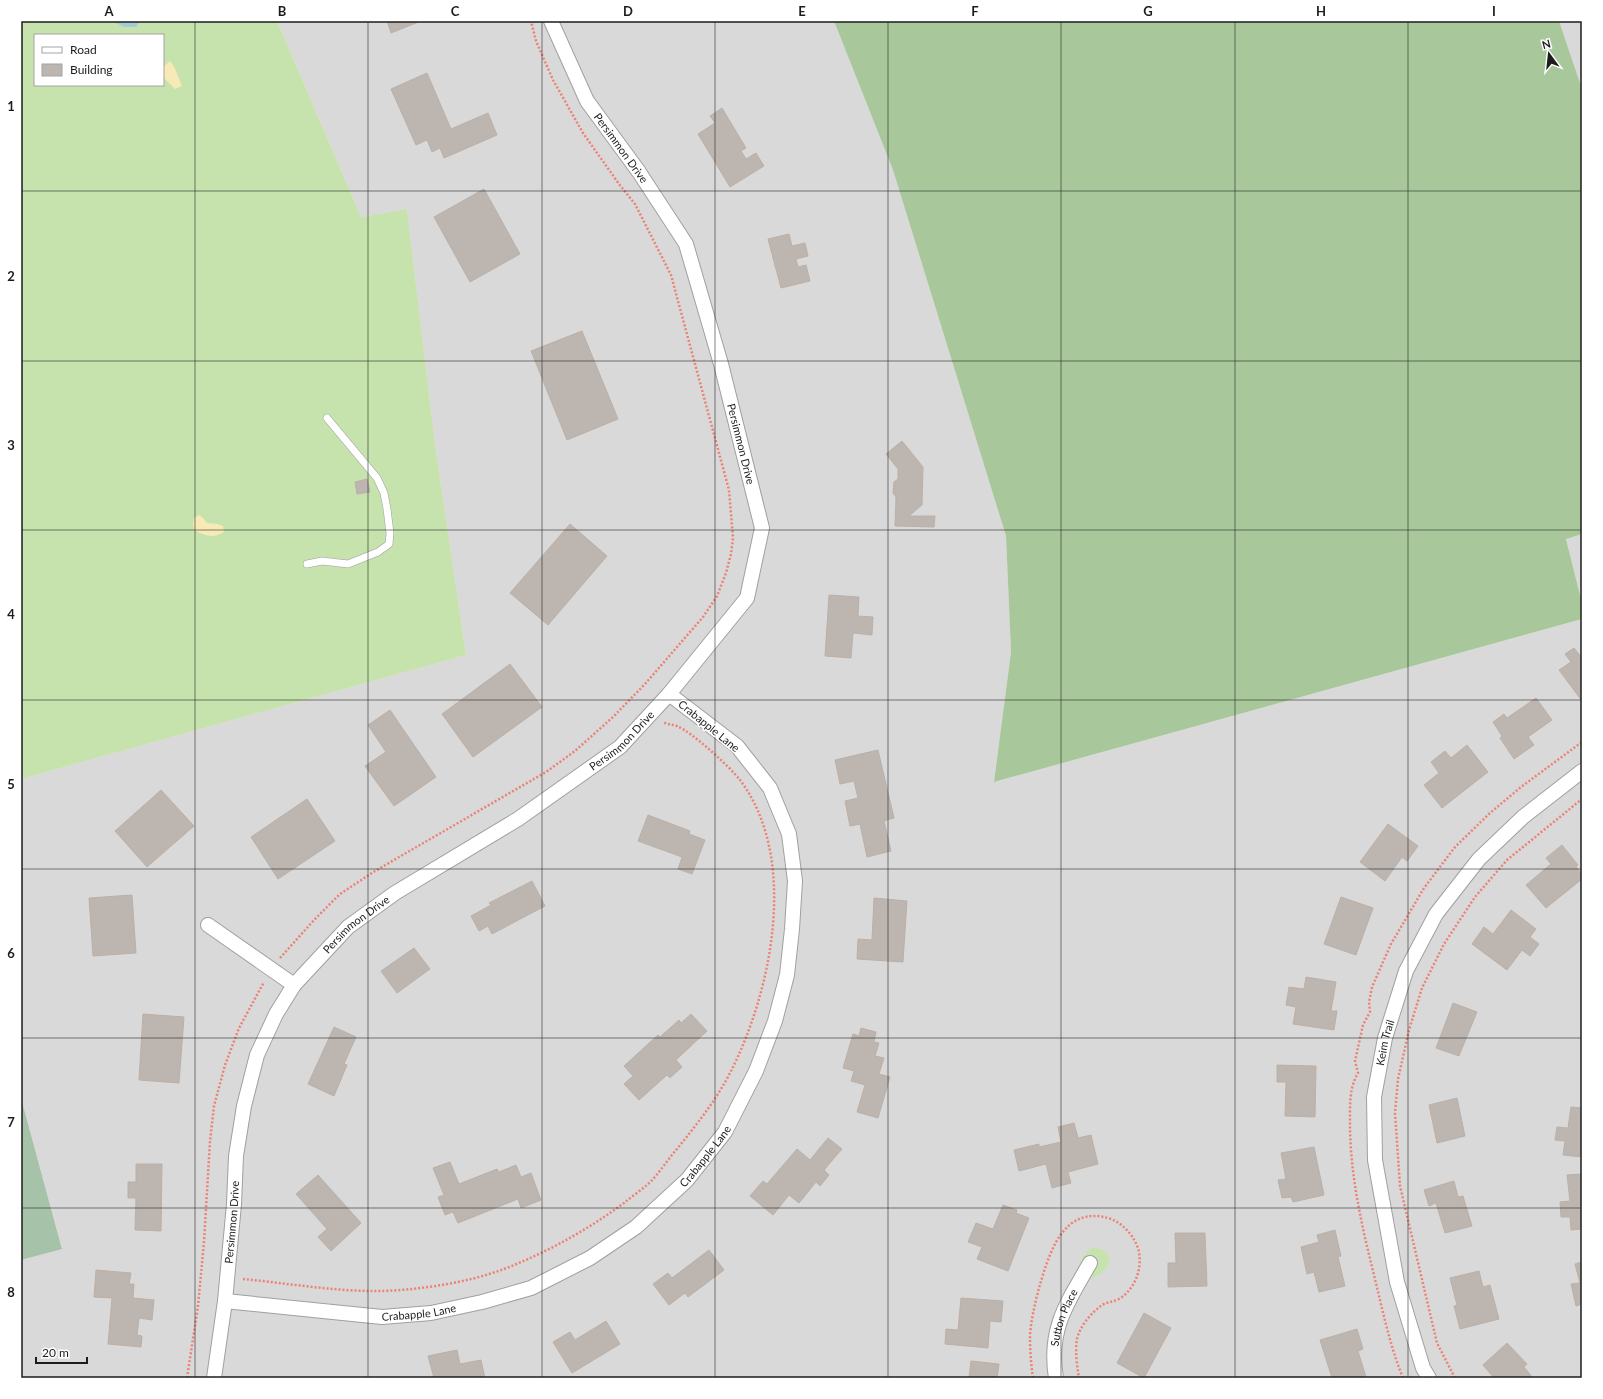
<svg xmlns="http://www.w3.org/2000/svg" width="1603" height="1399" font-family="Lato,sans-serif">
<rect width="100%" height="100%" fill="#ece9e2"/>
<path fill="#dad9d9" d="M277 21H834L893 170 1006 536 1011 652 994 782 1582 619V1378H21V1260L62 1248 21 1098V779L466 655 435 445 407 209 361 217Z
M1559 21H1582V89Z
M1582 534V603L1566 538Z"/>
<path fill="#c6e2ad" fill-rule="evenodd" d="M21 21H277L361 217 407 209 435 445 466 655 21 779ZM35 35H163V85H35Z
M1092 1248C1125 1247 1106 1286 1076 1278 1079 1266 1081 1255 1092 1248Z"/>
<path fill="#a8c89b" d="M834 21H1559L1582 89V534L1566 539 1582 603V619L994 782 1011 652 1006 536 893 170Z"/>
<path fill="#f7eab6" d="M170 61C176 68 178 77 182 86L175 89 163 77V67Z
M199 515 203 518 207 523 218 524 223 526 224 532C213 539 205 536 194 530L193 524 194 518Z"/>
<path fill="#a6c3aa" d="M21 1098 62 1249 21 1260Z"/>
<path fill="#a7cbd6" d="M112 21H140L136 27H124Z"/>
<path fill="#bcb5b0" stroke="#bcb0a6" d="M387 21H421L391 33Z
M427 73 451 129 488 113 497 135 444 158 440 148 432 152 427 140 416 145 391 89Z
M722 108 746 148 741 151 746 159 756 153 764 166 730 187 698 134 715 123 710 116Z
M484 189 520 254 470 282 434 217Z
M789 234 792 246 805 243 808 256 796 259 798 267 806 265 810 281 781 288 768 239Z
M582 331 618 419 567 440 531 351Z
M902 441 923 467 922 505 909 516H935L934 527 895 526 896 497 893 493 894 482 898 479V469L886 454Z
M367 479 370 492 357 494 355 482Z
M570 524 607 556 548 625 510 593Z
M829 595 859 597 858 616 873 617 872 635 853 633 851 658 825 656Z
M1574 648 1582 658V701L1559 670 1571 662 1565 654Z
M510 664 542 707 473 757 442 714Z
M1536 698 1552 720 1528 737 1534 745 1514 759 1500 738 1502 736 1493 722 1504 714 1507 718Z
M390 710 436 777 394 806 365 766 386 752 368 725Z
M1467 745 1488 772 1442 808 1424 785 1439 773 1431 762 1445 751 1451 758Z
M878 750 894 818 884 821 891 851 867 857 860 824 850 826 845 801 858 798 854 781 840 784 835 760Z
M161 790 194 826 147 867 115 831Z
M307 799 335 841 278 879 251 837Z
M648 815 690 831 689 834 705 840 692 874 678 869 682 857 638 841Z
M1388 824 1418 846 1407 861 1402 857 1385 881 1360 862Z
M1562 845 1578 865 1576 867 1582 874V879L1546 908 1526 885 1551 864 1546 858Z
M532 881 545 906 492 934 488 926 479 931 471 916 491 905 489 903Z
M132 895 136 953 93 956 89 898Z
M1341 897 1373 908 1356 955 1324 944Z
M874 898 907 901 903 962 857 959 858 939 872 940Z
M1511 910 1536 929 1530 937 1539 944 1530 956 1522 950 1507 970 1472 944 1484 927 1493 934Z
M414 948 430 969 397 993 381 971Z
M1306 977 1336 982 1331 1011H1337L1334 1030 1293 1024 1296 1007 1286 1005 1289 987 1304 989Z
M1453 1003 1477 1012 1459 1056 1436 1048Z
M143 1014 184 1017 179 1083 139 1080Z
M691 1014 707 1031 676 1060 682 1067 670 1078 667 1075 639 1100 624 1084 633 1076 624 1066 658 1035 660 1037 679 1020 681 1023Z
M334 1027 356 1037 344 1064 347 1065 334 1096 308 1084Z
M861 1028 876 1032 874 1042 879 1043 875 1056 884 1058 879 1074 890 1077 878 1118 857 1112 865 1085 851 1081 854 1071 843 1068 853 1034 859 1036Z
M1277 1065 1316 1066 1315 1117 1285 1116 1286 1082H1277Z
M1457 1098 1465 1136 1437 1143 1429 1105Z
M1571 1107 1582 1108V1157L1563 1155 1565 1141 1555 1140 1557 1127 1568 1128Z
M1074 1123 1078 1138 1091 1135 1098 1164 1068 1172 1071 1183 1052 1188 1046 1164 1019 1171 1014 1150 1039 1144V1147L1061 1142 1058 1127Z
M828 1138 842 1149 824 1170 829 1175 820 1186 816 1182 799 1203 789 1195 773 1215 750 1196 763 1181 767 1184 797 1149 810 1160Z
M1314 1147 1324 1195 1293 1202 1291 1197 1282 1198 1278 1180 1286 1179 1281 1153Z
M450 1162 459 1184 497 1169 499 1172 516 1165 521 1177 531 1173 541 1200 521 1208 518 1199 458 1223 453 1212 445 1215 438 1197 444 1195 433 1168Z
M136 1164H162L161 1231 135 1230 136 1198H128V1182H136Z
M1582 1174V1229L1571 1230 1570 1217H1561L1560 1202 1570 1201 1567 1175Z
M318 1175 361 1223 331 1251 318 1237 327 1229 296 1194Z
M1454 1181 1458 1197 1463 1196 1472 1226 1445 1233 1436 1203 1429 1206 1424 1190Z
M1003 1205 1017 1210 1016 1213 1029 1218 1008 1271 977 1259 982 1247 968 1242 976 1223 993 1229Z
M1335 1230 1341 1256 1338 1257 1345 1286 1319 1292 1314 1272 1307 1274 1301 1247 1319 1242 1317 1235Z
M1175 1233H1205L1207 1286 1168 1287V1263H1176Z
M709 1250 724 1270 688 1297 685 1293 669 1305 653 1284 668 1273 672 1278Z
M1582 1262V1304L1576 1306 1571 1284 1580 1283 1575 1264Z
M96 1270 131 1273 129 1284H134L133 1298 154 1300 152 1320 139 1318 137 1335 142 1336 141 1347 108 1344 112 1298 94 1297Z
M1479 1271 1483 1287 1490 1285 1499 1319 1460 1329 1454 1306 1457 1305 1450 1278Z
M961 1298 1003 1301 1001 1322 990 1321 988 1348 945 1344 946 1329 958 1330Z
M1144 1313 1171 1328 1144 1378 1117 1363Z
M606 1321 620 1344 572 1373 553 1342 570 1332 575 1340Z
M1357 1329 1363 1349 1358 1351 1366 1377 1332 1378 1320 1340Z
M1507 1343 1527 1364 1524 1367 1533 1378H1494L1483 1365Z
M457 1350 460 1364 481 1360 485 1378H434L428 1356Z
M971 1361 999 1364 997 1378H969Z"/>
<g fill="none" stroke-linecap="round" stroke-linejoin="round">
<defs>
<path id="lane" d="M307 564 322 561 348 564 378 552 389 544 390 533 387 509 384 493 377 478 327 418"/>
<g id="street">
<path d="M208 925 294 985"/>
<path id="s1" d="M225 1301 382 1317 431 1313 482 1302 531 1288 590 1258 636 1227 687 1180 725 1132 756 1071 775 1021 787 975 792 929 795 881 789 834 770 788 737 746 669 694"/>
<path id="s2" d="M214 1378 225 1301 234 1204 236 1156 244 1106 257 1055 276 1014 294 985 348 927 395 893 518 819 620 747 669 694 747 598 762 528 721 364 686 244 639 172 587 101 551 21"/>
<path id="s3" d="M1056 1378C1048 1329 1067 1303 1090 1263"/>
<path id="s4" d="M1429 1378 1423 1368 1397 1282 1375 1160 1374 1097 1385 1038 1406 971 1436 914 1479 859 1523 817 1582 771"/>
</g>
</defs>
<use href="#lane" stroke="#a0a0a0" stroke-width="8"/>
<use href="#street" stroke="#a0a0a0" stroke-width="16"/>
<path stroke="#eb8275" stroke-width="2.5" stroke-dasharray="2 2" stroke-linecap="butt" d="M280 958 315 919 340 894 375 871 546 772 575 751 613 717 645 684 703 617 717 596 726 573 731 554 733 538 729 490 671 275 635 204 619 184 583 133 553 80 536 41 531 21
M243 1279C285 1283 332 1291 374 1291 414 1291 467 1283 504 1269 548 1252 587 1230 624 1203 631 1197 640 1191 647 1185 657 1176 664 1165 672 1155 694 1128 716 1101 731 1071 772 990 799 858 740 780 729 766 693 733 677 726 672 724 668 725 663 722
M187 1378 198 1306 204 1242 210 1141 214 1106 225 1065 239 1028 264 982
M1033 1378C1031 1364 1030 1350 1030 1336 1031 1319 1035 1304 1039 1288 1049 1254 1063 1203 1111 1219 1124 1224 1136 1238 1139 1252 1142 1270 1135 1289 1119 1299 1113 1302 1107 1302 1102 1305 1091 1313 1080 1326 1077 1339 1075 1351 1077 1366 1079 1378
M1403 1378C1390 1346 1383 1312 1375 1279 1362 1227 1350 1176 1350 1123 1350 1106 1349 1088 1358 1073L1355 1061 1363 1025 1370 1012 1369 1002 1372 987 1391 944 1424 888 1455 847 1490 813 1521 787 1582 742
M1455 1378 1437 1343 1400 1186 1395 1113 1398 1079 1409 1030 1422 988 1444 944 1475 897 1507 860 1582 799"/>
<use href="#lane" stroke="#fff" stroke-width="7"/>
<use href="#street" stroke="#fff" stroke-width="14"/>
</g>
<path fill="none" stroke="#1c1c1c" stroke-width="1" stroke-opacity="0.55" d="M195 21V1378M368 21V1378M542 21V1378M715 21V1378M888 21V1378M1061 21V1378M1235 21V1378M1408 21V1378M21 191H1582M21 361H1582M21 530H1582M21 700H1582M21 869H1582M21 1038H1582M21 1208H1582"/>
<g text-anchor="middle" stroke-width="3" stroke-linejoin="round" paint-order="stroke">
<g font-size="11" fill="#1c1c1c" stroke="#fff">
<text transform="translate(621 148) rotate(54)" y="4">Persimmon Drive</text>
<text transform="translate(741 444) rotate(76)" y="4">Persimmon Drive</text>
<text transform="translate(709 726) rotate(39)" y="4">Crabapple Lane</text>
<text dy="4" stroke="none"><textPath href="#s2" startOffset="817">Persimmon Drive</textPath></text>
<text dy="4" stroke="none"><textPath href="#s2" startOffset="493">Persimmon Drive</textPath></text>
<text dy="4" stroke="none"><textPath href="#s4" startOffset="344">Keim Trail</textPath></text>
<text dy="4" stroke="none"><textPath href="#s1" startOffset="531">Crabapple Lane</textPath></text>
<text dy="4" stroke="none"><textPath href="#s2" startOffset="157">Persimmon Drive</textPath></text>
<text dy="4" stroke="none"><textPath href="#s1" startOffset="195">Crabapple Lane</textPath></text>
<text dy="4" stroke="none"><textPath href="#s3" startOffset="62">Sutton Place</textPath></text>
</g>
</g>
<rect width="1603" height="1399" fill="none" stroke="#ffffff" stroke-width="44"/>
<rect x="34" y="34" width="130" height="52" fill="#ffffff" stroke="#a4a4a4"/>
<rect x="42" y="47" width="20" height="6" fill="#ffffff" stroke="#a4a4a4"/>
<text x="70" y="54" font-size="12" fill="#1c1c1c">Road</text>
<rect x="42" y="64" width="20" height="12" fill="#bcb5b0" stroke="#a4a4a4"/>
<text x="70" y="74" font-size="12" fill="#1c1c1c">Building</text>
<g transform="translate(1549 54) rotate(345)" stroke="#ffffff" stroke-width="3" paint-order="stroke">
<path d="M0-3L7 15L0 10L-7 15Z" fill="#1c1c1c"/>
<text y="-6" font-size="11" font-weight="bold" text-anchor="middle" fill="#1c1c1c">N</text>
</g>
<path d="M36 1357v6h51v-6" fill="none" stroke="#1c1c1c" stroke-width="2"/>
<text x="42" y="1357" font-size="12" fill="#1c1c1c" stroke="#ffffff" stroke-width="3" paint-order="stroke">20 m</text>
<rect x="22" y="22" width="1559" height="1355" fill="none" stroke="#1c1c1c" stroke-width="1.5"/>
<g font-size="13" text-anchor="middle" font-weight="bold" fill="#1c1c1c">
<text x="109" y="16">A</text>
<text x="282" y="16">B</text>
<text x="455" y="16">C</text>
<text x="628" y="16">D</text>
<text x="802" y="16">E</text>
<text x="975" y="16">F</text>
<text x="1148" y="16">G</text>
<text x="1321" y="16">H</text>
<text x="1494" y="16">I</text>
<text x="11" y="111">1</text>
<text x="11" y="281">2</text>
<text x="11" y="450">3</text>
<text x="11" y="619">4</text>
<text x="11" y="789">5</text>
<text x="11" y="958">6</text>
<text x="11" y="1127">7</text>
<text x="11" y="1297">8</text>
</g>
</svg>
